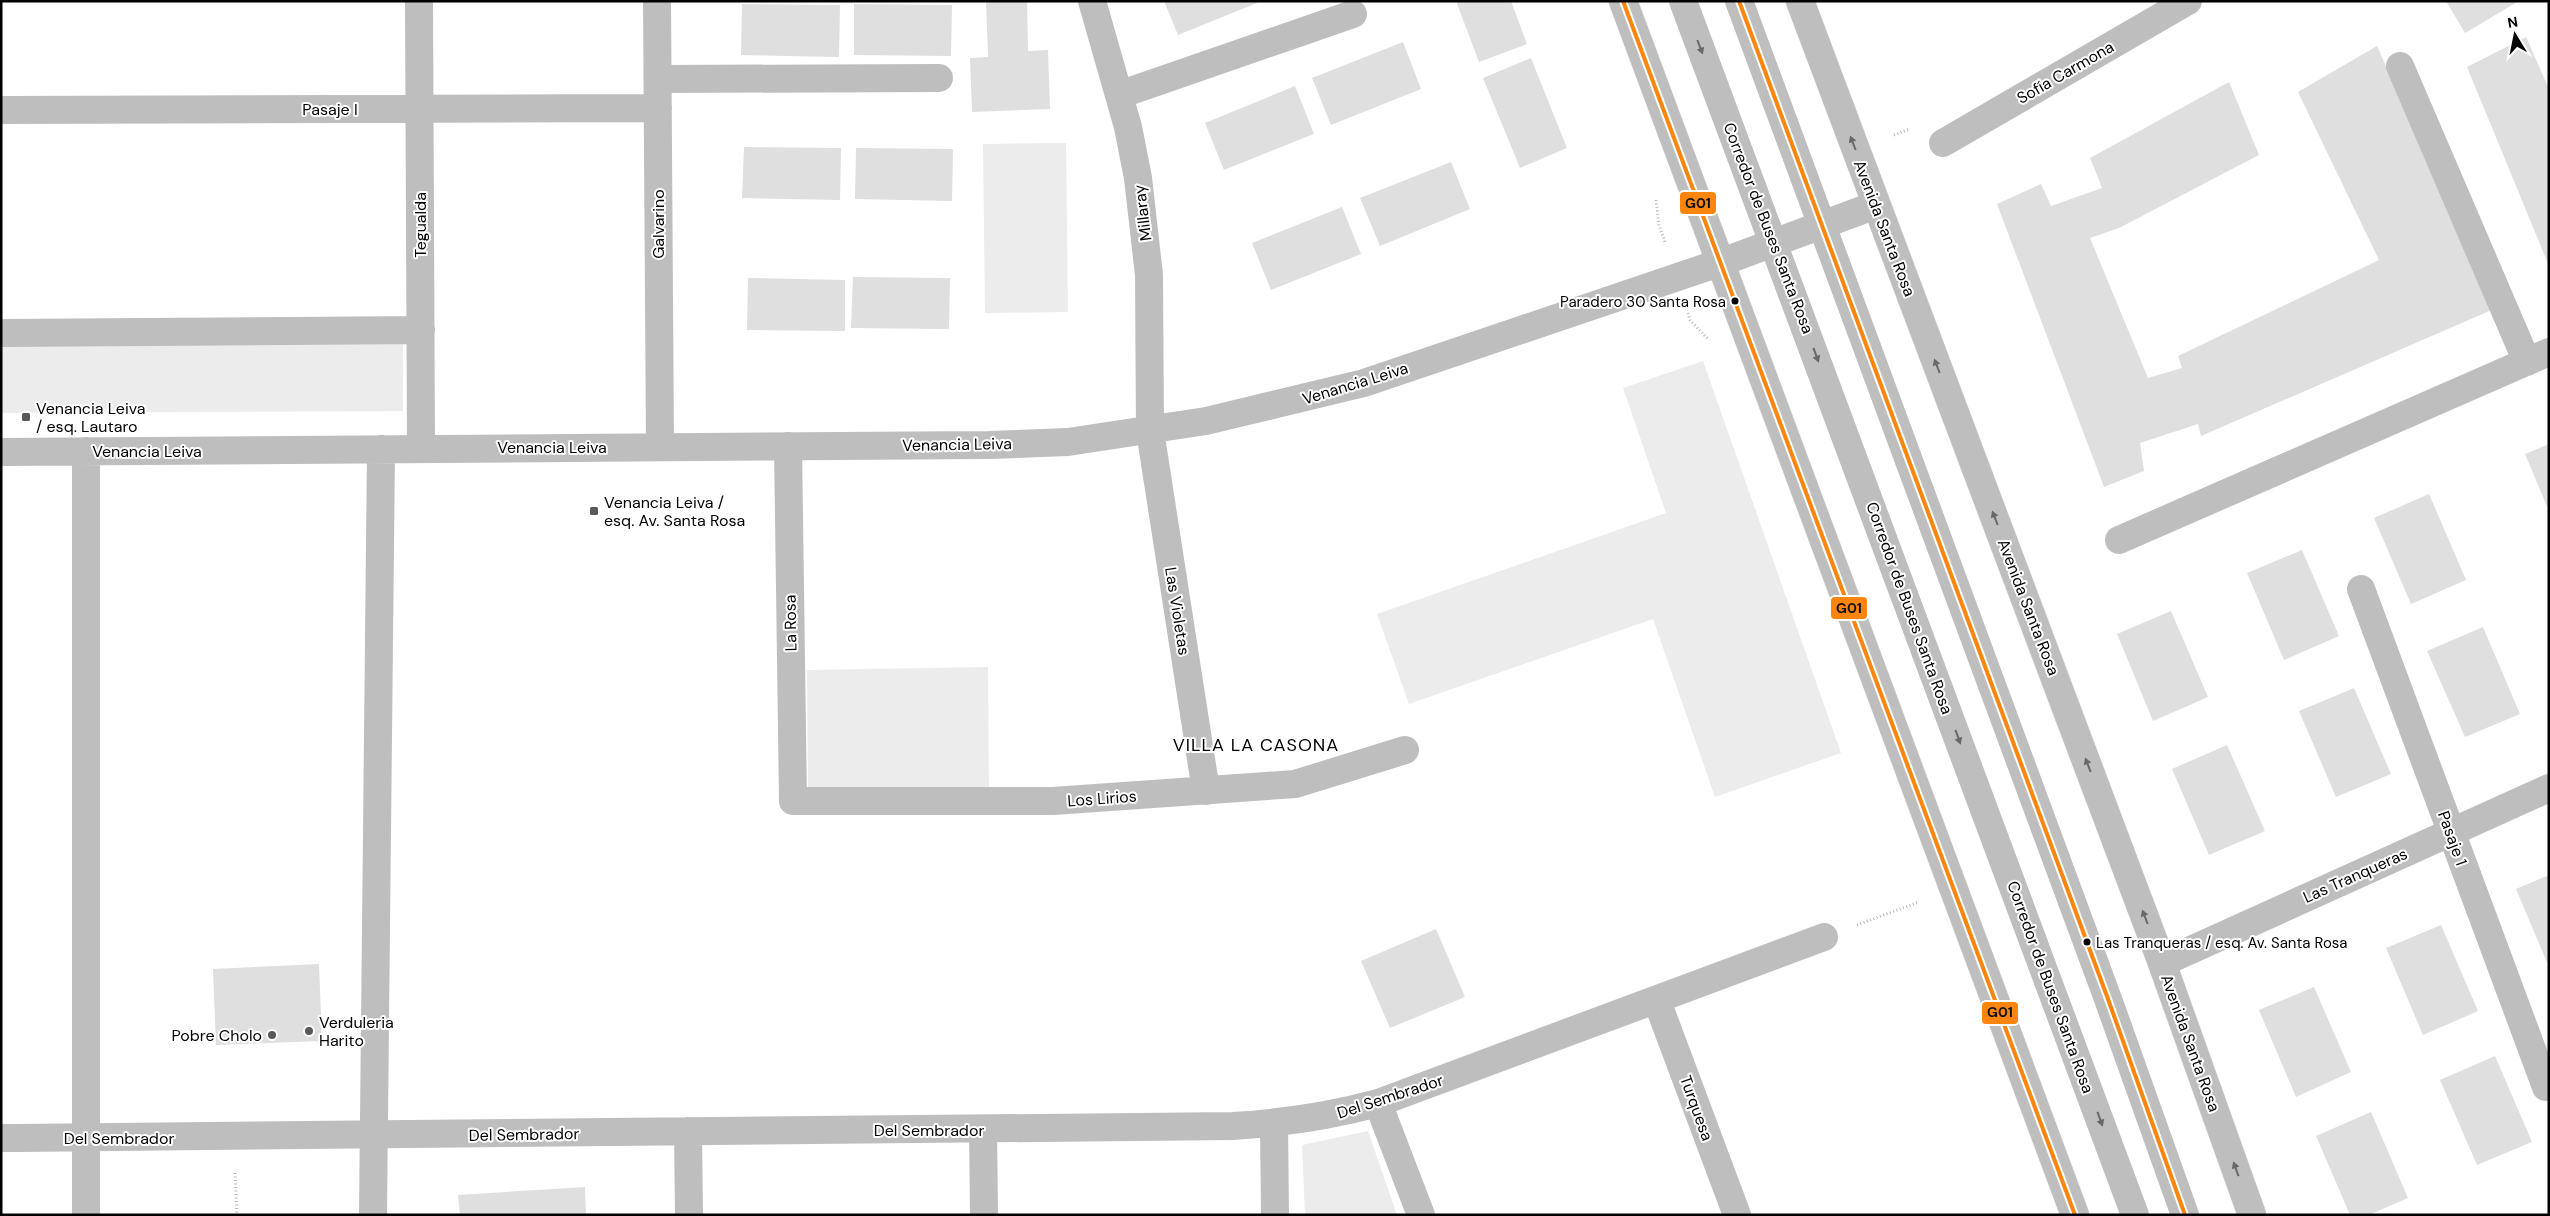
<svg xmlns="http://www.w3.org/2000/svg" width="2550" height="1216" font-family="'DM Sans',sans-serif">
<rect width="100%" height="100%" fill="#fff"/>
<path fill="#ececec" d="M1066 143 1068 312 985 313 983 144Z
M403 342V411L1 413V344Z
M1703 361 1841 753 1715 797 1653 619 1409 704 1377 614 1666 513 1623 388Z
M988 667 989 789 808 790 807 670Z
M1368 1131 1397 1215H1305L1302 1145Z"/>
<path fill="#dfdfdf" d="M986 1H1027L1028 51 1048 50 1050 109 972 112 970 58 988 57Z
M1164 1H1262L1178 35Z
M1456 1H1511L1527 44 1479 62Z
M2446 1H2519L2465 33Z
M742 4 840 5 839 57 741 55Z
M854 4 952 5 951 56 854 55Z
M2526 37 2549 89V266L2467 67Z
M1403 42 1421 89 1331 125 1312 78Z
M2377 46 2494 309 2201 436 2198 424 2140 443 2144 471 2104 487 1997 204 2041 184 2051 206 2102 188 2107 200 2090 158 2229 82 2259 155 2119 228 2090 238 2148 378 2182 368 2178 356 2379 260 2298 92Z
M1531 58 1567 148 1520 168 1483 78Z
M1295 86 1314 134 1224 170 1205 123Z
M744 147 841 148 840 200 742 198Z
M856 148 953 149 952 201 855 199Z
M1451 162 1470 209 1380 246 1360 198Z
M1342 207 1361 254 1271 290 1252 243Z
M853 277 950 278 949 329 851 328Z
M748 278 845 280V331L747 330Z
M2549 444V511L2525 454Z
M2429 494 2466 580 2411 604 2374 518Z
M2302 550 2339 636 2284 660 2247 573Z
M2171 611 2208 697 2153 721 2117 634Z
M2483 627 2520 714 2465 737 2427 651Z
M2354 688 2391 774 2336 797 2299 711Z
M2227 745 2265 831 2209 855 2172 769Z
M2549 875V967L2516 889Z
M2441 925 2478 1011 2423 1035 2386 948Z
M1436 929 1465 997 1390 1028 1361 961Z
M319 964 322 1041 216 1045 213 969Z
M2314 987 2351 1072 2296 1097 2259 1010Z
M2495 1056 2532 1142 2477 1165 2440 1080Z
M2371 1112 2408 1198 2369 1215H2350L2316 1136Z
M585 1187 586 1215H460L458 1195Z"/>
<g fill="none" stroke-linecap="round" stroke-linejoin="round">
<defs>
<path id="major" d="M1623 1 2075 1215
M1800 1 2162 963 2252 1215"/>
</defs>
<use href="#major" stroke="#dbdbdb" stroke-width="29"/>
<path stroke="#b9b9b9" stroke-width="3" stroke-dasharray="1 2.5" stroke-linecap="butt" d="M1894 135 1910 129
M1656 200 1659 225 1665 242
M1688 313 1690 320 1708 339
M1857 925 1919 902
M235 1173 237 1215"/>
<path stroke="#bebebe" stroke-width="28" d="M419 1 421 448
M657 1 660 447
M1092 1 1128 127 1138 178 1149 275 1150 431 1206 791
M1683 1 2135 1215
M1739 1 2108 999 2185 1215
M2400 66 2527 362
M658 79 939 78
M1119 95 1353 14
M1 110 658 108
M1943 143 2188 1
M1 333 421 330
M788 446 793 801H1053L1295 784 1405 750
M1 452 989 445 1068 442 1206 421 1364 383 1722 262 1876 205
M2119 540 2549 352
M2361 589 2546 1087
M2162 963 2549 788
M1657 1001 1737 1215
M1378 1103 1421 1215
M1274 1123 1275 1215
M983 1129 984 1215
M688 1131 689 1215
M1 1138C412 1136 823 1131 1233 1126 1283 1123 1330 1116 1378 1103L1824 937
M86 1215V451
M373 1215 381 449"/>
<use href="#major" stroke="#bebebe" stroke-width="28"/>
<defs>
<path id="bus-1" d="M1623 1 2075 1215
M1739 1 2108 999 2185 1215"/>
</defs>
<use href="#bus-1" stroke="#fff" stroke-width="8"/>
<use href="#bus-1" stroke="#fc850d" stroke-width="4"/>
</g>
<defs><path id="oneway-solid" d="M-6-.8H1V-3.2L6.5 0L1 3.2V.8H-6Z" transform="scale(1.25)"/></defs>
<g fill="#686868">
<use href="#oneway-solid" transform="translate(1700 47) rotate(69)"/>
<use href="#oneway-solid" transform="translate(1853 143) rotate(-111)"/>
<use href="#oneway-solid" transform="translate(1816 355) rotate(70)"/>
<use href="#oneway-solid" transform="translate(1937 366) rotate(-111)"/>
<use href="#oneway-solid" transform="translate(1995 518) rotate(-111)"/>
<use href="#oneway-solid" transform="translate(1958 737) rotate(70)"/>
<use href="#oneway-solid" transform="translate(2088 765) rotate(-111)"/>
<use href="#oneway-solid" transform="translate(2145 917) rotate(-111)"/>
<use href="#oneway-solid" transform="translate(2100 1119) rotate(70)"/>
<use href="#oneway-solid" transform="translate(2236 1169) rotate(-110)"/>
</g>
<g fill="#000" stroke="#fff" stroke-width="2">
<circle cx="1735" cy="301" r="4.5"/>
<circle cx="2087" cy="942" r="4.5"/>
</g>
<g fill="#595959" stroke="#fff" stroke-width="2">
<rect x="21" y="412" width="10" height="10" rx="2.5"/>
<rect x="589" y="506" width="10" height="10" rx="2.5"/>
<circle cx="309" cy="1031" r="5"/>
<circle cx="272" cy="1035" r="5"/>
</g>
<g text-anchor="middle" stroke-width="4" stroke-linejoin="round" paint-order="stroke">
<g font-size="15" fill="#000" stroke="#fff" text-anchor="end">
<text x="1726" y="307">Paradero 30 Santa Rosa</text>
<text x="2096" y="948" text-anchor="start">Las Tranqueras / esq. Av. Santa Rosa</text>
</g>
<g font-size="16" fill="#000" stroke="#fff">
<text transform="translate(2065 72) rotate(-30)" y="6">Sofía Carmona</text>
<text x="330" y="115">Pasaje I</text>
<text transform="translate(1142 213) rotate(-97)" y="6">Millaray</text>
<text transform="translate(658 224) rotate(-90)" y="6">Galvarino</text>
<text transform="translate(420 225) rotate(-90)" y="6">Tegualda</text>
<text transform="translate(1769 228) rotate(69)" y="6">Corredor de Buses Santa Rosa</text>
<text transform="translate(1885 228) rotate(69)" y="6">Avenida Santa Rosa</text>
<text transform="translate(1355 383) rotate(-17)" y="6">Venancia Leiva</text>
<text transform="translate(957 444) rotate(-1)" y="6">Venancia Leiva</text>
<text x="552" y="453">Venancia Leiva</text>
<text x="147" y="457">Venancia Leiva</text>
<text transform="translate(2029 607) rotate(69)" y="6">Avenida Santa Rosa</text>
<text transform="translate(1910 608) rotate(70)" y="6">Corredor de Buses Santa Rosa</text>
<text transform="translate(1178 611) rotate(81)" y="6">Las Violetas</text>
<text transform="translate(790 623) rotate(-91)" y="6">La Rosa</text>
<text transform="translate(1102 798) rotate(-4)" y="6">Los Lirios</text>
<text transform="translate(2453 838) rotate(70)" y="6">Pasaje 1</text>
<text transform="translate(2355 875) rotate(-24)" y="6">Las Tranqueras</text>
<text transform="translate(2051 987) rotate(70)" y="6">Corredor de Buses Santa Rosa</text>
<text transform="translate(2191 1043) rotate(70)" y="6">Avenida Santa Rosa</text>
<text transform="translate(1390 1096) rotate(-18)" y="6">Del Sembrador</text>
<text transform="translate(1697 1108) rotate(70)" y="6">Turquesa</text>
<text x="929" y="1136">Del Sembrador</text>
<text transform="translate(524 1134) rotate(-1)" y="6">Del Sembrador</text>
<text x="119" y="1144">Del Sembrador</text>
</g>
<g font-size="16" fill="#000" stroke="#fff" text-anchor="start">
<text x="36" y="414">Venancia Leiva<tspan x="36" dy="18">/ esq. Lautaro</tspan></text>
<text x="604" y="508">Venancia Leiva /<tspan x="604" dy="18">esq. Av. Santa Rosa</tspan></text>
<text x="319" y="1028">Verduleria<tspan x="319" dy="18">Harito</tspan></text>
<text x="262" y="1041" text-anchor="end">Pobre Cholo</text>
</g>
<g font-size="18" letter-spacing="1" fill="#000" stroke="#fff">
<text x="1256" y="751">VILLA LA CASONA</text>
</g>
</g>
<g stroke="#fff" stroke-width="2">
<rect x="1679" y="191" width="38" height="24" rx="5" fill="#fc850d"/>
<rect x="1830" y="596" width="38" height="24" rx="5" fill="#fc850d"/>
<rect x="1981" y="1001" width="38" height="24" rx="5" fill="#fc850d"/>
</g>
<g font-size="14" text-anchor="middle" font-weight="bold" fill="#111">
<text x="1698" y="208">G01</text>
<text x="1849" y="613">G01</text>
<text x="2000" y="1017">G01</text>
</g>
<rect width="2550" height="1216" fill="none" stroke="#000000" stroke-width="5"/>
<g transform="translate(2515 35) rotate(350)" stroke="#ffffff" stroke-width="4" paint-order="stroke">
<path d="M0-4L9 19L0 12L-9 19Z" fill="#000000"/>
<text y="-8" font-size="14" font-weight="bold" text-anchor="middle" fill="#000000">N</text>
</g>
</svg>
